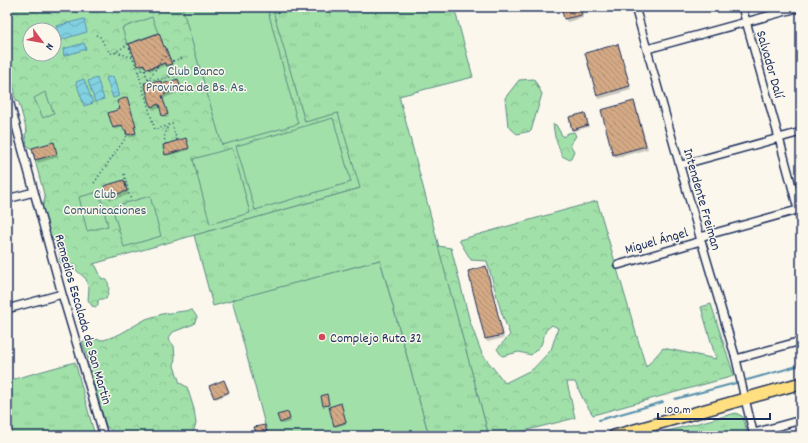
<svg xmlns="http://www.w3.org/2000/svg" width="808" height="443" font-family="Dekko,sans-serif">
<defs>
<pattern id="grass-tufts" width="24" height="20" patternUnits="userSpaceOnUse"><rect width="24" height="20" fill="#a1e1a9"/><path d="M3 7l-1-3M5 7V3M7 7l1-3M15 17l-1-3M17 17v-4M19 17l1-3" fill="none" stroke="#8ac194"/></pattern>
<pattern id="forest-crowns" width="20" height="18" patternUnits="userSpaceOnUse"><rect width="20" height="18" fill="#a1e1a9"/><path d="M2 6a3 3 0 1 1 6 0M12 15a3 3 0 1 1 6 0" fill="none" stroke="#8ac194"/></pattern>
<pattern id="water-waves" width="16" height="10" patternUnits="userSpaceOnUse"><rect width="16" height="10" fill="#82d1e0"/><path d="M0 5q4-4 8 0t8 0" fill="none" stroke="#6aaab9"/></pattern>
<pattern id="building-back-hatch" width="6" height="6" patternUnits="userSpaceOnUse"><rect width="6" height="6" fill="#d4aa85"/><path d="M-1 5l2 2M0 0l6 6M5-1l2 2" fill="none" stroke="#ab8b70"/></pattern>
</defs>
<rect width="100%" height="100%" fill="#fbf7ec"/>
<filter id="ink" filterUnits="userSpaceOnUse"><feTurbulence type="fractalNoise" baseFrequency=".025" numOctaves="2"/><feDisplacementMap in="SourceGraphic" scale="8" xChannelSelector="R" yChannelSelector="G"/><feConvolveMatrix kernelMatrix="1 2 1 2 8 2 1 2 1" color-interpolation-filters="sRGB"/></filter>
<g filter="url(#ink)">
<path fill="url(#grass-tufts)" stroke="#5e8884" d="M271 7H454L473 77 399 96 489 436H429L380 260 213 306 194 235 360 188 305 122Z
M75 362 95 436H7V381Z
M736 413 743 417 748 436H649Z"/>
<path fill="url(#forest-crowns)" stroke="#5e8884" fill-rule="evenodd" d="M7 7H272L305 122 338 113 360 188 93 264 96 266 102 279 107 280C110 287 109 292 106 299H100L98 301V304L97 307 92 306 88 300 89 287 86 279 75 269 66 271 64 264 60 262C61 246 53 242 47 230 43 223 41 216 38 209L43 205 45 198 32 149 27 146 25 134 27 132 19 103 16 100 14 95 15 91 8 66H7ZM30 30H54V54H30Z
M534 79 542 94 531 131 517 134 508 126 505 98 519 80Z
M553 124 556 125 563 137 568 133 574 132 576 136 570 145 574 151 570 160 562 156 555 137Z
M597 201 646 367 663 348 716 359 701 307 711 304 734 376 593 415 584 401 575 382H567L575 418 504 436H489L438 246 451 248 470 322 482 354 505 383 533 369 551 350 558 328 552 325 546 330 541 345 531 355 519 352 502 356 497 349 510 335 501 311 487 261 471 260 459 240Z
M192 310 197 317 194 324 173 332 168 339 174 346 175 357 174 366 180 383 187 387 194 409 196 423 192 436H115V434L106 426 91 374 87 355 82 342 89 339 104 340 120 334 146 319 162 314Z"/>
<path fill="#a1e1a9" stroke="#5e8884" d="M182 7H267L298 124 222 145Z
M152 17 158 33 127 44 122 28Z
M45 92 54 113 43 118 34 98Z
M333 118 351 182 255 210 236 146Z
M232 148 240 175 250 213 210 224 193 159Z
M99 192 108 226 87 231 79 197Z
M150 196 161 236 124 247 112 207Z
M380 260 429 436H268L232 300Z"/>
<path fill="url(#water-waves)" stroke="#5990ac" d="M84 19 87 32 60 40 56 26Z
M84 43 86 49 64 56 63 49Z
M113 76 119 96 113 98 106 78Z
M97 78 104 99 95 102 88 81Z
M84 79 93 103 84 106 76 82Z"/>
<path fill="#0003" d="M562 7H580L583 18 567 22 565 19Z
M131 44 164 48 166 50 173 67 169 68 167 65 150 71 146 66 140 68Z
M618 45 620 49 631 90 599 99 598 95Z
M178 81 180 84 182 92 166 97V98L163 99 169 117 165 118 161 108 153 110 152 106 162 84Z
M128 101 137 129 135 130 137 135 130 138 127 132 126 133 125 131 131 129 124 127 115 130 114 127 122 110Z
M634 102 636 105 648 149 616 158 614 155Z
M586 116 589 127 574 131 573 129Z
M186 141 189 150 168 156 166 154Z
M55 147 58 157 38 163 36 160Z
M124 181 126 184 129 195 110 200 108 197Z
M487 271 504 338 487 342 486 339Z
M225 383 229 394 216 399 215 397Z
M341 407 346 424 336 427 335 425Z
M289 415 291 422 282 424 280 422Z
M316 433 321 434 322 436H316Z"/>
<g fill="none" stroke-linecap="round" stroke-linejoin="round">
<path stroke="#5990ac" stroke-width="2" d="M747 380 801 365
M675 399 736 383
M599 420 663 402"/>
</g>
<path fill="url(#building-back-hatch)" stroke="#1b2f5e" d="M561 7H580L582 15 564 19Z
M159 33 164 47 165 46 172 64 166 66 165 63 147 69 146 67H145L144 64 138 66 129 44Z
M618 44 630 86 597 96 585 53Z
M178 79 181 89 165 93V95L162 96 168 114 162 116 159 104 151 107 144 83 161 81 162 84Z
M127 97 136 126 134 127 136 133 127 135 126 130H124L122 125 113 128 108 113 120 109 117 101Z
M634 101 646 146 613 155 601 110Z
M585 113 588 125 572 130 569 117Z
M186 138 189 148 165 155 163 145Z
M54 142 57 154 35 160 32 148Z
M124 180 127 191 107 197 104 186Z
M486 266 503 335 485 339 468 271Z
M224 380 229 392 214 398 209 386Z
M327 394 329 405 323 406 321 396Z
M341 403 346 422 334 426 329 407Z
M288 412 290 419 280 423 277 415Z
M265 425 268 436H257L254 427Z"/>
<g fill="none" stroke-linecap="round" stroke-linejoin="round">
<defs>
<path id="minor" d="M635 7 700 237 736 359 745 399 754 436
M742 7 779 138 801 220
M647 49 801 7
M7 93 62 294 104 436
M681 165 801 132
M7 199 34 192
M700 237 801 209
M618 265 701 241
M7 309 62 294
M736 359 801 341
M754 433 801 420"/>
<path id="primary" d="M614 436 801 383"/>
</defs>
<use href="#minor" stroke="#1b2f5e" stroke-width="10"/>
<use href="#primary" stroke="#1b2f5e" stroke-width="14"/>
<path stroke="#1b2f5e" stroke-width="1.5" stroke-dasharray="1 3" stroke-linecap="butt" d="M96 35 100 37C104 43 105 50 113 54L125 46 127 43
M128 44 138 72 155 130 172 124 177 141
M116 52 133 58
M173 61 182 58
M145 71 158 66
M138 72 144 69 148 80 161 79 187 74
M148 80 158 66 163 55 173 61 168 78
M166 144 164 138 168 125
M124 174 131 201
M94 183 127 136 125 130"/>
<use href="#minor" stroke="#fbf7ec" stroke-width="7"/>
<use href="#primary" stroke="#ffdf80" stroke-width="11"/>
</g>
</g>
<circle fill="#d1495b" stroke="#fbf7ec" stroke-width="1.5" cx="322" cy="337" r="4"/>
<g text-anchor="middle" stroke-width="3" stroke-linejoin="round" paint-order="stroke">
<g font-size="14" fill="#1b2f5e" stroke="#fbf7ec">
<text transform="translate(771 64) rotate(74)" y="5">Salvador Dalí</text>
<text transform="translate(703 199) rotate(74)" y="5">Intendente Freiman</text>
<text transform="translate(656 240) rotate(-16)" y="5">Miguel Ángel</text>
<text transform="translate(84 319) rotate(74)" y="5">Remedios Escalada de San Martin</text>
</g>
<g font-size="14" fill="#3c5c71" stroke="#fbf7ec">
<text x="196" y="75">Club Banco<tspan x="196" dy="16">Provincia de Bs. As.</tspan></text>
<text x="105" y="198">Club<tspan x="105" dy="16">Comunicaciones</tspan></text>
</g>
<g font-size="14" fill="#1b2f5e" stroke="#fbf7ec" text-anchor="start">
<text x="330" y="342">Complejo Ruta 32</text>
</g>
</g>
<rect width="808" height="443" fill="none" stroke="#fbf7ec" stroke-width="24"/>
<rect x="12" y="12" width="784" height="419" fill="none" stroke="#1b2f5e" stroke-width="1.5" filter="url(#ink)"/>
<g transform="translate(42 42) rotate(122)"><circle r="19" fill="#fbf7ec" stroke="#a1a7b3"/>
<path d="M0-3L7 15L0 10L-7 15Z" fill="#d1495b"/>
<text y="-6" font-size="11" font-weight="bold" text-anchor="middle" fill="#1b2f5e">N</text>
</g>
<path d="M658 413v6h112v-6" fill="none" stroke="#1b2f5e" stroke-width="2"/>
<text x="664" y="413" font-size="12" fill="#1b2f5e" stroke="#fbf7ec" stroke-width="3" paint-order="stroke">100 m</text>
</svg>
